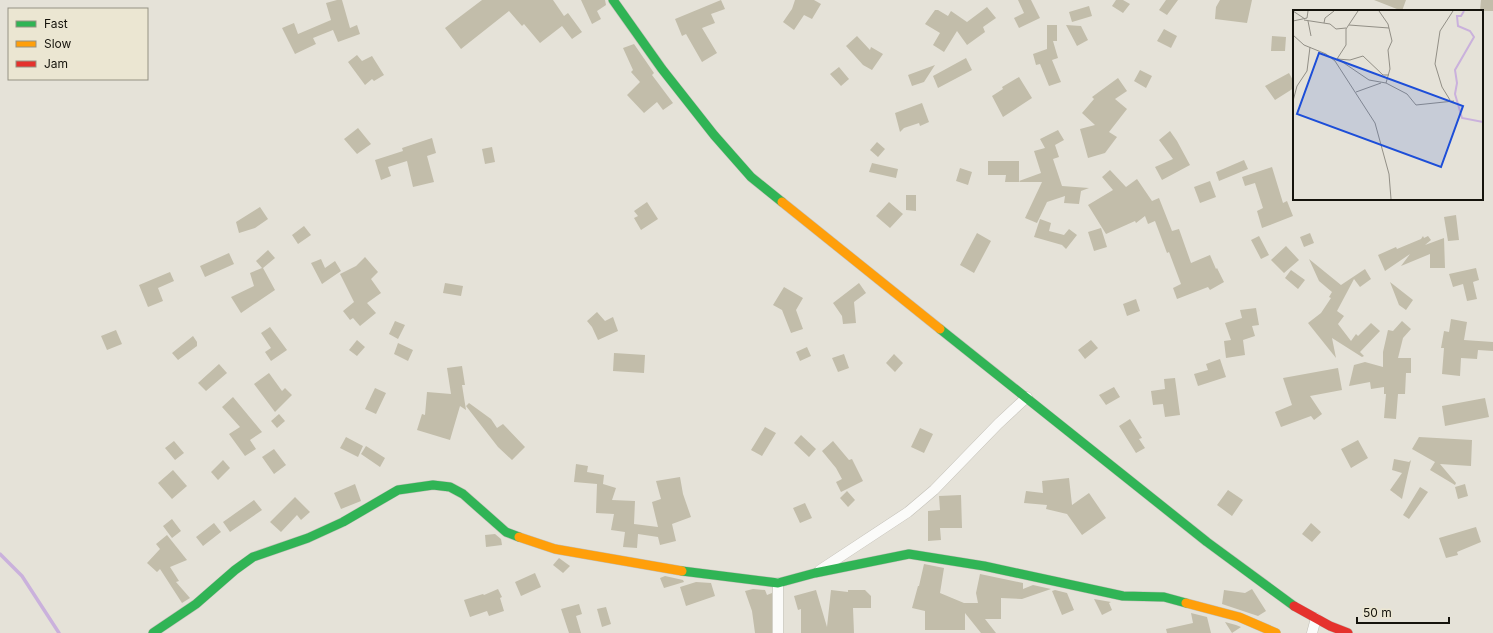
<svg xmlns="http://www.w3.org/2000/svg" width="1493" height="633" font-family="Inter,sans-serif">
<rect width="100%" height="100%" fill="#e5e2d8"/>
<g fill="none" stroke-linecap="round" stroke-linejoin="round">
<path stroke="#cab1dc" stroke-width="3.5" d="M0 554 22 576 59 633"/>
</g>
<path fill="#c2bdaa" d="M337 0H342L350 28 357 25 360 34 338 42 333 30 313 38 316 44 295 54 282 28 294 23 298 34 331 20 326 3Z
M482 0H553L564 16 568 13 582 32 572 39 562 26 540 43 524 24 522 26 509 11 461 49 445 28Z
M581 0H605L606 5 597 11 601 19 592 24Z
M721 0 725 9 711 14 715 23 702 28 717 53 702 62 686 34 682 36 675 19Z
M795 0H814L821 4 812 19 804 15 794 30 783 22 792 9Z
M1018 0H1031L1040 18 1019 28 1014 18 1024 13Z
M1116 0H1123L1130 4 1123 13 1112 6Z
M1166 0H1178L1167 15 1159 10Z
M1220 0H1252L1247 23 1215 19 1216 7Z
M1374 0H1406L1402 11Z
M1481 0H1493V11H1480Z
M1089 6 1092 16 1072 22 1069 12Z
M987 7 996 18 983 27 985 32 967 45 957 31 944 52 933 45 940 33 925 24 935 10H938L948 16 951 11 967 22Z
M1047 25H1057V41H1053L1058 58 1052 60 1061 82 1049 86 1040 64 1036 65 1033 54 1047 49Z
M1066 25 1081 26 1088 40 1077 46Z
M1164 29 1177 36 1171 48 1157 41Z
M857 36 870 50 871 47 883 54 872 70 863 65 846 46Z
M1272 36 1286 37 1285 51H1271Z
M634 44 654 73 652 75 673 103 663 110 657 102 644 113 627 95 640 82 631 72 633 70 623 48Z
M357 55 362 61 372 56 384 75 374 81 372 79 365 85 348 62Z
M966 58 972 70 938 88 933 76Z
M935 65 924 82 912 86 908 75Z
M839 67 849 79 841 86 830 74Z
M1140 70 1152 76 1146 88 1134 81Z
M1289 73 1294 82V88L1275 100 1265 86Z
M1019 77 1032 98 1003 117 992 96 1003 89 1002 87Z
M1118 78 1127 91 1115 99 1127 109 1109 132 1117 137 1105 153 1088 158 1080 129 1095 125 1082 113 1094 99 1092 97Z
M922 103 929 122 920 126 919 123 904 128 900 132 895 113Z
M358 128 371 144 357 154 344 139Z
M1058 130 1064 140 1055 145 1059 157 1053 159 1062 186 1089 188 1081 191 1079 204 1064 203 1065 196 1047 202 1037 223 1025 218 1042 182H1020L1019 181 1041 173 1034 151 1045 148 1040 139Z
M1170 131 1177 141 1190 165 1162 180 1155 167 1173 159 1159 140Z
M432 138 436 153 427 156 434 182 413 187 407 161 388 167 391 176 381 180 375 160 403 151 402 148Z
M877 142 885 149 878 157 870 150Z
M492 147 495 162 485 164 482 149Z
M1244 160 1248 169 1219 181 1216 172Z
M988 161H1019V182H1005L1006 175H988Z
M872 163 898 169 896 178 869 172Z
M1272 167 1283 203 1287 201 1293 216 1262 228 1257 211 1263 208 1255 183 1245 186 1242 177Z
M960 168 972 172 968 185 956 181Z
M1110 170 1126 187 1137 179 1152 201 1159 198 1172 231 1179 229 1191 263 1210 255 1216 269 1217 268 1224 282 1210 290 1208 287 1177 299 1173 288 1181 284 1169 252 1167 253 1155 221 1148 224 1145 216 1136 223 1135 221 1106 234 1088 205 1113 190 1102 177Z
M1210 181 1216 197 1200 203 1194 187Z
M906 195H916V211L906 210Z
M647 202 658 219 641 230 634 218 638 216 634 211Z
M889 202 903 214 890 228 876 216Z
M260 207 268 219 255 228 239 233 236 222Z
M1456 215 1459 240 1448 241 1444 217Z
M1040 219 1051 223 1049 231 1064 235 1069 229 1077 235 1066 249 1062 245 1034 237Z
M304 226 311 235 298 244 292 235Z
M1101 228 1107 247 1094 251 1088 232Z
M977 233 991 241 974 273 960 265Z
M1310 233 1314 243 1304 247 1300 237Z
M1259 236 1269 255 1261 259 1251 240Z
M1423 236 1424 238 1428 236 1431 240 1425 245 1444 238 1445 268H1430V254L1401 266 1410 254 1385 271 1378 255 1396 247 1397 249 1421 239Z
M1286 246 1299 260 1284 273 1271 260Z
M268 250 275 258 263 268 275 290 241 313 231 297 254 286 250 273 262 268 256 261Z
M229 253 234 264 205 277 200 266Z
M365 257 378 272 371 279 381 293 367 303 376 313 360 326 353 318 350 320 343 311 354 302 340 274 356 266Z
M321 259 325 268 335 261 341 271 322 284 311 263Z
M1309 259 1341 285 1365 269 1371 279 1360 287 1354 279 1337 311 1344 316 1338 324 1351 341 1356 334 1358 336 1371 323 1380 331 1360 352 1364 356 1362 357 1332 338 1336 358 1308 323 1321 313 1331 298 1329 297 1332 292 1319 281Z
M1476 268 1479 280 1473 282 1477 299 1467 301 1463 284 1453 287 1449 274Z
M1291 270 1305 280 1298 289 1285 278Z
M170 272 174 281 158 288 163 301 148 307 139 285Z
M1390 282 1413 300 1406 310 1399 305Z
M445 283 463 286 461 296 443 293Z
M859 283 866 293 854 302 856 323 843 324 842 316 833 303Z
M784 287 803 298 796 310 803 329 791 333 782 310 773 305Z
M1136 299 1140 311 1127 316 1123 304Z
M1256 308 1259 325 1252 326 1255 336 1243 340 1245 355 1226 358 1224 341 1231 340 1225 323 1242 318 1240 310Z
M597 312 605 321 613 317 618 331 598 340 592 327 587 321Z
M1451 319 1467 322 1464 340 1493 342V351L1478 350 1477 359 1461 358 1460 376 1442 374 1444 348H1441L1444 331 1449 332Z
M395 321 405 325 398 339 389 334Z
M1402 321 1411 329 1403 338 1398 358H1411V373H1406L1405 394H1398L1396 419 1384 418 1386 394H1384V387L1371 389 1370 382 1349 386 1354 365 1365 362 1383 367V352L1388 330 1393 331Z
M270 327 287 350 271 361 265 352 271 348 261 333Z
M116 330 122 344 107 350 101 336Z
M193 336 197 342V346L178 360 172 353Z
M357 340 365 347 357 356 349 350Z
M1091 340 1098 348 1085 359 1078 350Z
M398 343 413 350 408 361 394 354Z
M807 347 811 356 800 361 796 352Z
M614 353 645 355 644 373 613 371Z
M844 354 849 368 838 372 832 358Z
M894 354 903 363 895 372 886 363Z
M1220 359 1226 377 1198 386 1194 374 1208 370 1206 364Z
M219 364 227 373 206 391 198 383Z
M462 366 465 385H462L466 410 460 406 450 440 417 430 422 414 425 415 427 392 451 394 447 368Z
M1338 368 1342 390 1310 396 1322 414 1314 420 1311 416 1281 427 1275 412 1292 405 1283 378Z
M269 373 282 391 285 388 292 395 275 412 254 384Z
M1175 378 1180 415 1165 417 1163 404 1153 405 1151 391 1165 389 1164 379Z
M1114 387 1120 397 1106 405 1099 395Z
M375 388 386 393 376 414 365 409Z
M233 397 262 432 250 440 256 449 245 456 229 434 240 427 222 407Z
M1485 398 1489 417 1445 426 1442 406Z
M469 403 491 419 497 428 503 424 525 447 512 460 498 447 466 406Z
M279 414 285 421 277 428 271 421Z
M1130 419 1142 438 1139 439 1145 448 1136 453 1119 426Z
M765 427 776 433 762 456 751 450Z
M920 428 933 434 924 453 911 447Z
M801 435 816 449 809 457 794 443Z
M346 437 363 446 358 457 340 448Z
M1419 437 1472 440 1471 466 1440 464 1456 483 1455 485 1430 470 1435 462 1412 449Z
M1358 440 1368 458 1351 468 1341 449Z
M174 441 184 453 175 460 165 448Z
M833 441 849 460 852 459 863 481 841 492 836 482 842 479 836 468 822 451Z
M366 446 385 458 380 467 361 454Z
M274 449 286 465 274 474 262 457Z
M1394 459 1409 462 1411 460 1402 499 1390 490 1402 473 1392 470Z
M223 460 230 468 218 480 211 472Z
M576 464 588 466 587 472 604 475 603 484 616 488 612 500 635 501 634 524 658 527 652 502 661 499 656 481 680 477 683 494 691 517 672 524 676 541 660 545 658 537 638 534 637 548 623 547 625 532 611 530 614 514 596 513 597 484 574 482Z
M173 470 187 486 172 499 158 483Z
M1069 478 1072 505 1089 493 1106 518 1082 535 1067 514 1046 509 1047 505 1024 503 1026 491 1043 493 1042 481Z
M355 484 361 501 341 509 334 493Z
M1465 484 1468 496 1458 499 1455 487Z
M1420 487 1428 492 1409 519 1403 515Z
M1228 490 1243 500 1232 516 1217 505Z
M847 491 855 500 848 507 840 498Z
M961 495 962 528H940L941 540 928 541V511L940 510 939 496Z
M295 497 310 512 301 520 297 515 281 532 270 522Z
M254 500 262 510 230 532 223 522Z
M805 503 812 518 800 523 793 508Z
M172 519 181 531 172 538 163 526Z
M214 523 221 532 203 546 196 537Z
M1311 523 1321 532 1312 542 1302 534Z
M1476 527 1481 542 1457 552 1458 555 1446 558 1439 538Z
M495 534 501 539 502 545 486 547 485 535Z
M167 535 187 560 170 567 179 581 176 582 190 598 182 603 160 569 157 572 147 563 160 549 156 544Z
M559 558 570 566 563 573 553 565Z
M924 564 944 568 940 593 964 603H978L976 593 980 574 1023 583V589L1033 585 1051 589 1022 599 1001 598V619H985L996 633H981L965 613V630H925V611L912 608 918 586H919Z
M535 573 541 587 521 596 515 582Z
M665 576 683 580 684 582 664 588 660 578Z
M696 582 711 583 715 596 686 606 680 587Z
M498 589 502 597 500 598 504 611 489 616 487 611 470 617 464 600 483 594 484 595Z
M753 589 765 590 767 595 772 593V633H755L752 611 745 591Z
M1252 589 1266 611 1258 616 1222 604 1224 590 1245 593Z
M816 590 827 627 831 590 848 592V590H865L871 596V608H853L854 633H801V609L798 610 794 596Z
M1055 590 1067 593 1074 610 1062 615 1052 591Z
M1094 599 1111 602 1109 603 1112 610 1102 615Z
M579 604 582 614 576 616 581 633H569L561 609Z
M606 607 611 624 602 627 597 609Z
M1191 613 1207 617 1211 633H1167L1166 629 1193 623Z
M1225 622 1236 625 1241 627 1232 633Z"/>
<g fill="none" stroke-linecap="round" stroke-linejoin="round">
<defs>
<path id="street" d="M820 570 908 512 934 490 998 424 1027 397
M778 583V633
M1312 633 1316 618"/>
<path id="fast" d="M613 0 662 69 714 135 751 177 782 202
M940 329 1207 542 1294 606
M682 571 778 583 815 573 909 554 984 566 1123 596 1164 597 1186 603
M153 633 196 604 235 570 253 557 308 538 343 522 398 490 433 485 450 487 463 494 506 532 519 537"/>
<path id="slow" d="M782 202 940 329
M519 537 555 549 682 571
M1186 603 1239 617 1276 633"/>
<path id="jam" d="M1294 606 1330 626 1348 633"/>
</defs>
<use href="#street" stroke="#c2bfb7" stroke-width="11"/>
<use href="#fast" stroke="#c2bfb7" stroke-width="10"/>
<use href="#slow" stroke="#c2bfb7" stroke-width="10"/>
<use href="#jam" stroke="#c2bfb7" stroke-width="10"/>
<use href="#street" stroke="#fbfbf9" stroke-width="10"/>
<use href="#fast" stroke="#30b455" stroke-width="9"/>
<use href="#slow" stroke="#ff9f0a" stroke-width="9"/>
<use href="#jam" stroke="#e5322d" stroke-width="9"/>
</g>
<g transform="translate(1293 10)">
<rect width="190" height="190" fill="#e5e2d8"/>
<path fill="none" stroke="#cab1dc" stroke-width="2" d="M171 1 168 6H164L165 16 177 21 181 27 162 60 164 73 162 84 169 108 190 112"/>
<path fill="none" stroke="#928f86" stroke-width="1" d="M0 1 12 9M65 1 53 19V35L44 49 57 50 70 46 90 65H96M86 1 95 14 99 31 95 40 97 59 93 73M11 10 37 14 43 19 53 18M0 11 14 8 15 1M15 11 18 26M31 13 32 8 41 1M56 15 96 18M0 25 11 35 33 44 42 51 82 113 96 164 98 189M45 49 76 70 93 73 114 84 123 95 161 91M63 82 88 73M157 90 149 77 142 54 147 21 160 1M0 91 4 76 14 61 17 37"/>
<path fill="#1d4ed8" fill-opacity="0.15" stroke="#1d4ed8" stroke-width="2" d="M26 43 170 96 148 157 4 104Z"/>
<rect width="190" height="190" fill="none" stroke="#15130c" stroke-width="2"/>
</g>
<rect x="8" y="8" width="140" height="72" fill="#ebe6d2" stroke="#959283"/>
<rect x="16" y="21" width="20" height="6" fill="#30b455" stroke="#959283"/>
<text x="44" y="28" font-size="12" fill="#15130c">Fast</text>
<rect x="16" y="41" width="20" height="6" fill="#ff9f0a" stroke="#959283"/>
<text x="44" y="48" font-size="12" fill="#15130c">Slow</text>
<rect x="16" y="61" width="20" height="6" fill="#e5322d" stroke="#959283"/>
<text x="44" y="68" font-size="12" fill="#15130c">Jam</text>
<path d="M1357 617v6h92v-6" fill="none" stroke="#15130c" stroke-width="2"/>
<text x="1363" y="617" font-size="12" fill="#15130c" stroke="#ebe6d2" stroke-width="3" paint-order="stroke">50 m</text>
</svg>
